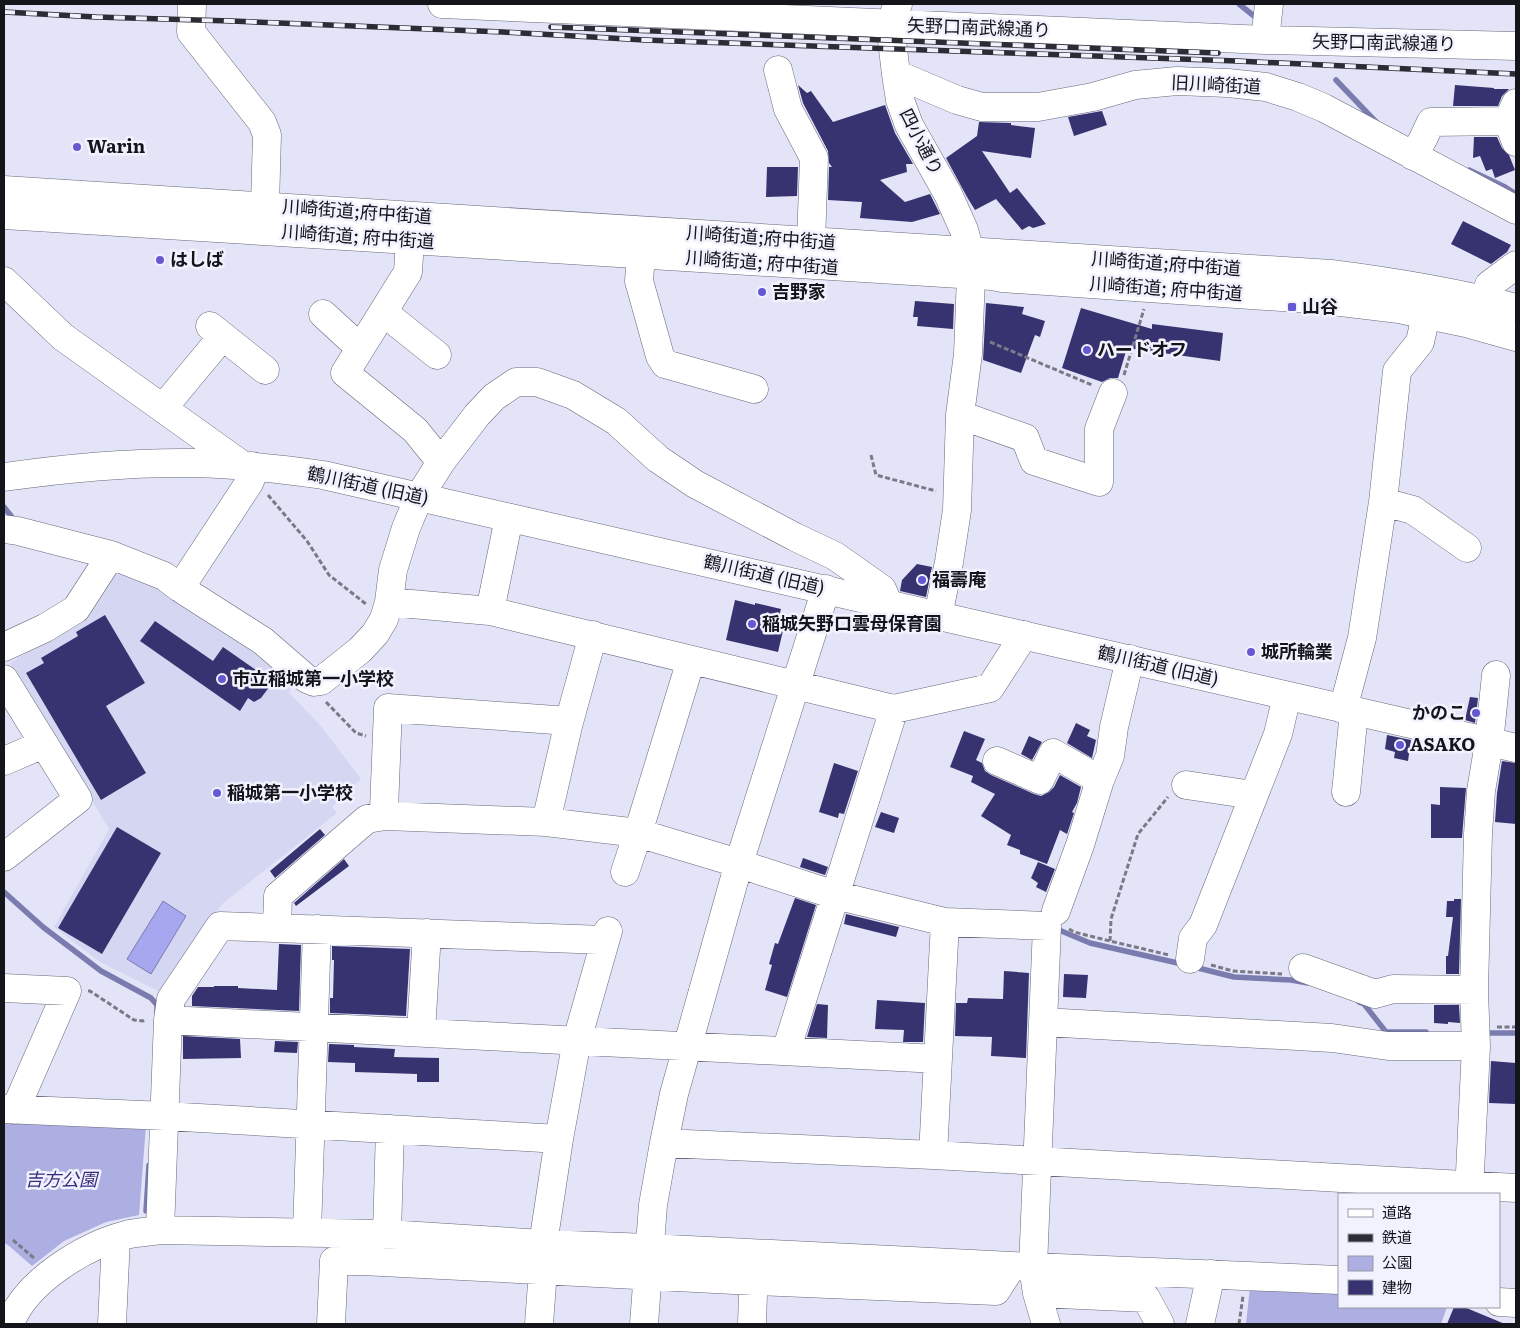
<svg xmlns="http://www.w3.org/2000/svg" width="1520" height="1328" font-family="Literata,'Noto Sans JP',serif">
<rect width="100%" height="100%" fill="#e3e4f8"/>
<path fill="#d5d7f2" d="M124 569 160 583 296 681 289 693 321 726 361 779 332 807 337 813 222 904 164 994 100 962 54 927 109 829 10 663 82 619 108 576Z"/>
<path fill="#adaee1" d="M4 1121 146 1125 139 1215 106 1222 64 1241 32 1266 8 1245 4 1243Z
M1250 1287 1339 1290V1307H1447L1441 1324H1246Z"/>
<path fill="#a6a7ee" stroke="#7a7baf" d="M163 901 186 916 151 974 127 959Z"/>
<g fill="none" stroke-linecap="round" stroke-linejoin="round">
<path stroke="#7a7baf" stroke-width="5.5" d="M1239 4 1259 20
M1336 80 1378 124
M1469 170 1505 187 1516 194
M4 507 15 521
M4 892 43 927 101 971 151 998 157 1005V1012
M1059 930 1090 943 1182 964
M1194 967 1234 977 1291 980 1308 983
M1359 1002 1364 1004 1386 1032H1426
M1482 1033H1516
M146 1211 149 1165"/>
</g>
<path fill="#373370" d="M798 85 807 93 811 91 833 122 885 105 895 133 913 164H906L907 172 880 180 905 202 930 194 940 214 912 222 860 218 862 202 828 200 829 167H832L829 163 828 151 803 103Z
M1455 85 1494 88V89H1509L1502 96 1498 106H1453Z
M1102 111 1107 125 1074 136 1068 117Z
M979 122 1011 123V125L1035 128 1031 158 982 151 1010 193 1017 188 1046 224 1033 228 1029 226 1022 230 996 199 975 210 967 197 946 158 977 136Z
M1474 137H1497L1502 148 1509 155 1515 170 1495 178 1492 169 1486 171 1480 156 1473 158Z
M767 167H798L797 196 766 197Z
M1463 221 1511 245 1507 252 1491 264 1451 244Z
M915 301 954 304 953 329 917 326 918 317H913Z
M986 303 1024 307 1022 314 1045 321 1040 337 1035 335 1021 373 983 360Z
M1081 308 1152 329V324L1223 333 1220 361 1127 348 1118 378H1110L1102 382 1062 368Z
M917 564 932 567 926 597 900 591 902 580Z
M735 600 755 605V603L781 609 778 620 785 622 778 652 726 640Z
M105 615 145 683 106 706 146 773 101 800 26 673 44 663 41 658 78 636 76 632Z
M155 621 213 661 223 647 273 682 261 698 254 702 248 698 240 711 140 641Z
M1470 697 1478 698 1475 723 1465 720Z
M1076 723 1090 730 1087 736 1096 740 1092 758 1067 743Z
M964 731 985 739 976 760 982 763 985 771 991 775 1034 794 1041 796 1049 792 1054 787 1060 775 1081 787 1077 803 1072 812 1074 813 1067 834 1060 830 1047 864 1020 854V850L1007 845 1011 835 981 816 995 794 971 782 973 776 950 767Z
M1387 735 1411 740 1408 761 1394 758 1395 752 1385 749Z
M1029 736 1042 742 1032 760 1021 754Z
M1502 761 1516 763V824L1495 822 1497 793Z
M834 763 858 771 844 814 839 813 838 818 819 812Z
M1440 787 1466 788 1462 838H1431V804L1440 805Z
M881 812 899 818 894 833 875 827Z
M117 827 161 853 102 954 58 928Z
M320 829 325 835 275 878 270 871Z
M803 858 828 867 825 875 800 867Z
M344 859 349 866 296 906 294 903Z
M1038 862 1055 869 1046 892 1036 887 1038 883 1031 878Z
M795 898 816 905 787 997 765 990 772 965 769 964 775 943 778 944Z
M1454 899H1461L1459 974H1446V956H1448L1453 917H1446L1447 901H1454Z
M846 914 899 927 896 937 844 924Z
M279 944 301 945 299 1011 192 1006V996L198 987H214V986H238V988L277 990Z
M332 946 410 949 406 1016 330 1013V998H333L334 960H332Z
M1004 971 1029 973 1026 1058 991 1056 992 1037 955 1036 956 1003H967L968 998 1003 999Z
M1064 974 1088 975 1086 998 1063 997Z
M877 1000 925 1003 923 1042H903L904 1030 875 1029Z
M817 1004 828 1005 827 1038 807 1037Z
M1434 1005H1459L1460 1023 1448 1022V1024L1434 1023Z
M183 1036 240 1039 241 1058 183 1059Z
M275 1041 298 1042 297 1053 274 1052Z
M329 1044 354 1045V1047L395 1049 394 1057 439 1058V1082H417V1074L355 1072V1063L328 1062Z
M1491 1061 1516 1063V1104L1489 1103Z
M1454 1307H1464L1505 1324H1447Z"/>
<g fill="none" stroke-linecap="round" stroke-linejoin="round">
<defs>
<path id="minor" d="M192 4 191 32 262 122 267 135 265 205
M442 4 1265 40 1516 46
M898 4 890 24 896 74 900 100 909 125 948 194 964 230 970 252 971 276 968 354 960 415 957 510 949 562 938 616
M1265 40 1269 4
M778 70 788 109 814 158 811 242
M896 74 957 100 982 107H1038L1093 97 1135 85 1177 81 1228 83 1266 87 1298 97 1324 108 1516 210
M1516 103 1508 121 1516 142
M1413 156 1423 139 1431 122 1508 121
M410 240 408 272 345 373 415 430 441 462
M641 255 639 281 660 356 665 364 754 389
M4 281 63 337 242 465
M1484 300 1489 285 1516 265
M383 312 437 355
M323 314 360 348
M210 326 265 370
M163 408 222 337
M960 415 1025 438 1034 461 1099 482V429L1113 393
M1383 502 1413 510 1467 548
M4 529 18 531 111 555 164 576 180 588 263 641 307 679 314 682 321 681 360 650 375 634 384 619 389 602 393 570 406 528 419 497 441 462 477 415 494 397 516 382H537L573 395 616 421 658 459 695 484 795 537 835 556 882 589 888 603
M180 588 249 483 252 476V466
M389 602 490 611 894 709
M490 611 509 518
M4 647 45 628 76 609 111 555
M4 679 78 799 4 857
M1343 709 1362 638 1383 502 1397 371 1420 342 1426 315
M4 761 44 744
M997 761 1040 780 1053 753 1100 780
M1186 785 1253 795
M1346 792 1354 712
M385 816 384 810 388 708 569 721
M546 822 568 726 593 635
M752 868 835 895 945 922 1047 926 1033 1267 1037 1293 1046 1324
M625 872 638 833 691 660
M1056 911 1080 845 1100 780 1110 756 1114 727 1130 659
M277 928 278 896 367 819 385 816 546 822 638 833 728 860
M1190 959 1193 938 1203 925 1278 734 1287 696
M1303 968 1375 994 1393 989 1474 990
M4 988 67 991 15 1110
M168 1020 938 1059
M1043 1022 1332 1038 1388 1046H1476
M421 1032 427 933
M786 1051 894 709 990 688 1024 635
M4 1109 165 1116 559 1139
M664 1143 933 1155 1516 1188
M933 1155 945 922
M1469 1194 1476 1046 1474 990 1478 834 1481 791 1489 743 1496 675
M160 1230 168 1020 171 999 220 926 605 940
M307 1232 317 929
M387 1234 390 1129
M543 1244 559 1139 577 1040 608 931
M1037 1293 1146 1298 1160 1324
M1499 1302 1516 1303
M10 1324C25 1282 84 1246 126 1235 137 1232 149 1232 160 1230L387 1234 543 1244 649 1248 1012 1266 1339 1280
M112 1324 116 1238
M331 1324 334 1261H362L754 1281 996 1291 1012 1266
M539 1324 543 1270
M644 1324 653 1205 664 1143 674 1094 739 863 826 589
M752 1324 754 1263
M1200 1324 1211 1274"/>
<path id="major" d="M4 190 1331 274C1394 282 1455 292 1516 308
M4 215 992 276 1002 278 1324 300 1366 305 1399 309 1466 323 1516 337
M4 477C67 468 130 462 194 463 238 464 280 469 323 475L1516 748"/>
</defs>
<use href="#minor" stroke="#676879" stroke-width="29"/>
<use href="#major" stroke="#676879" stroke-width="29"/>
<path stroke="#797987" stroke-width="3" stroke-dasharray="5 2.5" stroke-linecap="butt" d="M990 342 1092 385
M1124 375 1144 309
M871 455 876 475 936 491
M268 495 307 541 329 575 366 604
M326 702 356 733 366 736
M1069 929 1074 932 1110 941 1169 955
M1110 941 1111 919 1138 834 1168 797
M1211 965 1233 971 1282 974
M88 991H90L134 1020 143 1021 145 1020
M1497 1027H1516
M13 1240 35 1259
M1239 1324 1243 1296"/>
<use href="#minor" stroke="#fff" stroke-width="28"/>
<use href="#major" stroke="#fff" stroke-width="28"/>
<defs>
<path id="rail" d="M4 12 96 17 231 21 503 32 645 40 1237 61 1516 74
M551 27 1218 53"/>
</defs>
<use href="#rail" stroke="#2c2c34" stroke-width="5.5"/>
<use href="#rail" stroke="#f1f2fe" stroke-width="4" stroke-dasharray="11" stroke-linecap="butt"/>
</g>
<g fill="#6558d1" stroke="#f1f2fe" stroke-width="2">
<circle cx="77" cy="147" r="5"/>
<circle cx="160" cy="260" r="5"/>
<circle cx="762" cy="292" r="5"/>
<rect x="1287" y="302" width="10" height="10" rx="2.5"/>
<circle cx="1087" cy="350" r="5"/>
<circle cx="922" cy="580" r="5"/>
<circle cx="752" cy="624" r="5"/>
<circle cx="1251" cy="652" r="5"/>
<circle cx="222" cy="679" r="5"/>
<circle cx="1476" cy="713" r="5"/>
<circle cx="1400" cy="745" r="5"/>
<circle cx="217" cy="793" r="5"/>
</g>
<g text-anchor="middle" stroke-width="5" stroke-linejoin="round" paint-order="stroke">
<g font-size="18" fill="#14141b" stroke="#f1f2fe">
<text transform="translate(979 28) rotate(2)" y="6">矢野口南武線通り</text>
<text transform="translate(1384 43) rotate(1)" y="6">矢野口南武線通り</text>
<text transform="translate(1216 85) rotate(3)" y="6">旧川崎街道</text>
<text transform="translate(921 142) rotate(63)" y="6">四小通り</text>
<text transform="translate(357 212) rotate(4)" y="6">川崎街道;府中街道</text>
<text transform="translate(358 237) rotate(4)" y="6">川崎街道; 府中街道</text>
<text transform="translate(761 238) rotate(4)" y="6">川崎街道;府中街道</text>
<text transform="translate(762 263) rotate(4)" y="6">川崎街道; 府中街道</text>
<text transform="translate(1166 264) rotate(4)" y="6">川崎街道;府中街道</text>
<text transform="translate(1166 289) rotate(4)" y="6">川崎街道; 府中街道</text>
<text transform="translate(368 486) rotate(12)" y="6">鶴川街道 (旧道)</text>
<text transform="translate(764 575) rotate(13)" y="6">鶴川街道 (旧道)</text>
<text transform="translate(1158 666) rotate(13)" y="6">鶴川街道 (旧道)</text>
</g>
<g font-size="18" font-weight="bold" fill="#14141b" stroke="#f1f2fe" text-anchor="start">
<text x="87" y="153">Warin</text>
<text x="170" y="266">はしば</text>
<text x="772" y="298">吉野家</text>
<text x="1302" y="313">山谷</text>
<text x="1097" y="356">ハードオフ</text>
<text x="932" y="586">福壽庵</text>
<text x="762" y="630">稲城矢野口雲母保育園</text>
<text x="1261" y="658">城所輪業</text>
<text x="232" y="685">市立稲城第一小学校</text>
<text x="1466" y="719" text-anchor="end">かのこ</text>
<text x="1410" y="751">ASAKO</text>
<text x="227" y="799">稲城第一小学校</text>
</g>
<g font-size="18" font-style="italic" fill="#362c7d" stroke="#f1f2fe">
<text x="61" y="1186">吉方公園</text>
</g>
</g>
<rect width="1520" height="1328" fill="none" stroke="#14141b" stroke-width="10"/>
<rect x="1338" y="1193" width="162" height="115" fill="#f1f2fe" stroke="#9999a3"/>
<rect x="1348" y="1209" width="25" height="8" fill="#ffffff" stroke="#9999a3"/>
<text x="1382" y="1218" font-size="15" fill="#14141b">道路</text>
<rect x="1348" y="1234" width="25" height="8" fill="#2c2c34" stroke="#9999a3"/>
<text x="1382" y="1243" font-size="15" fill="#14141b">鉄道</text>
<rect x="1348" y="1256" width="25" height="15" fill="#adaee1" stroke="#9999a3"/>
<text x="1382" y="1268" font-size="15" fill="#14141b">公園</text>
<rect x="1348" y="1280" width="25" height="15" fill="#373370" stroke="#9999a3"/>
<text x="1382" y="1293" font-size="15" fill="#14141b">建物</text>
</svg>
